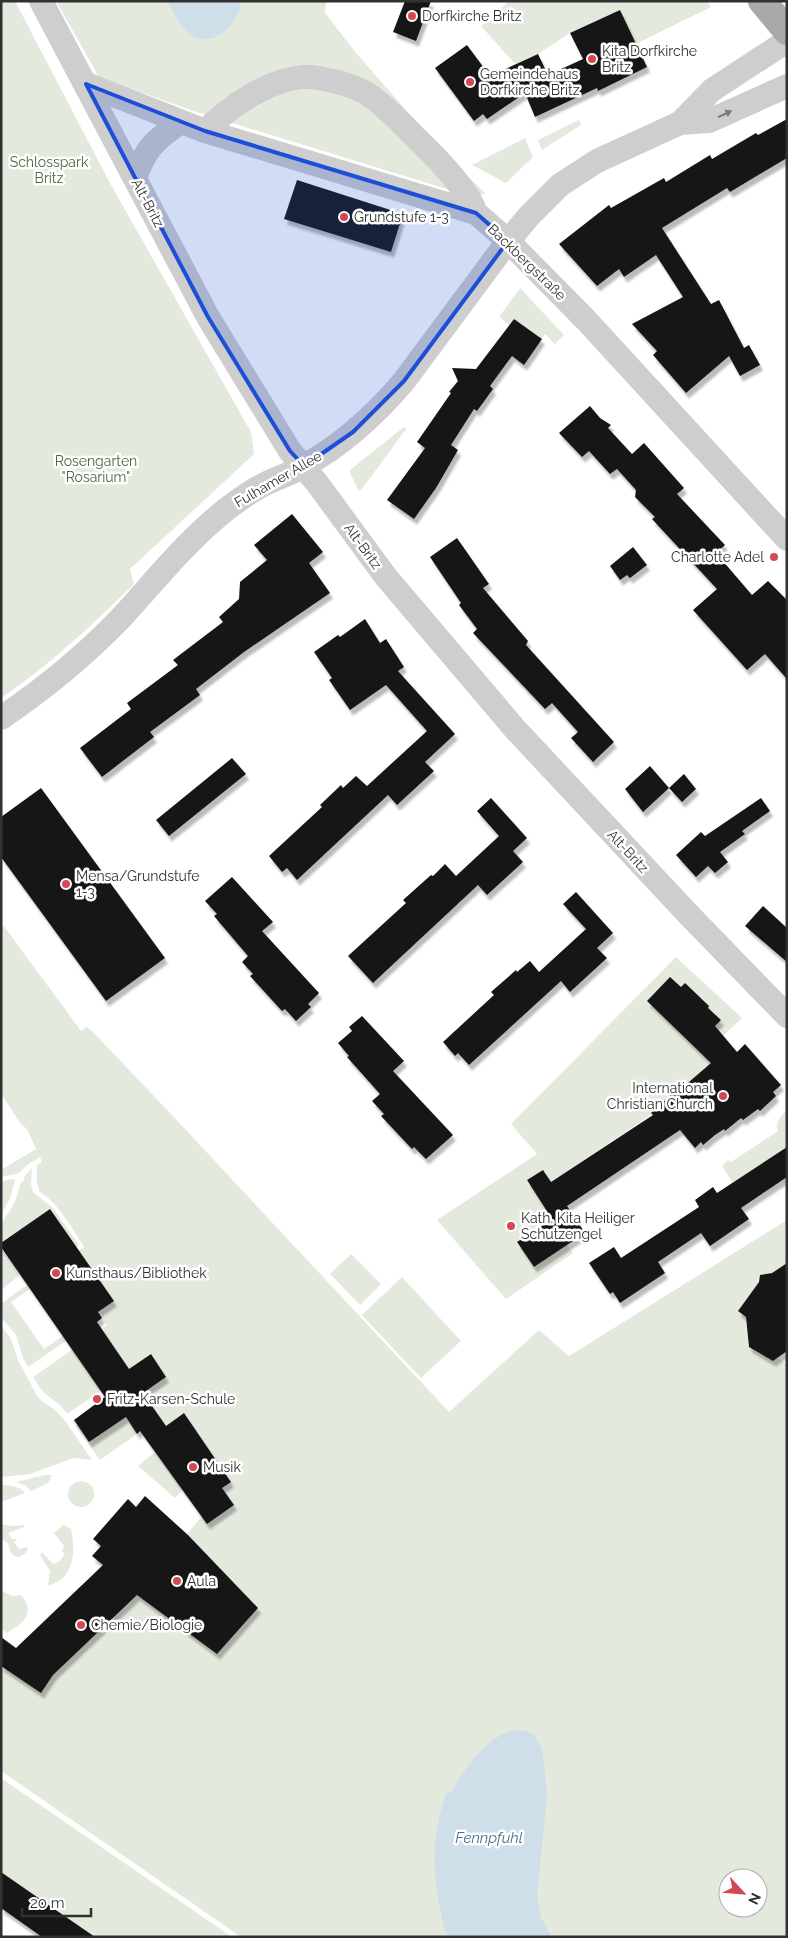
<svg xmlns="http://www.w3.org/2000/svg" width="788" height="1938" font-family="Raleway,sans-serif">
<defs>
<filter id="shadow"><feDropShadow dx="3" dy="5.5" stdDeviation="1" flood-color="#0004"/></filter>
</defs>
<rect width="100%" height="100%" fill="#fff"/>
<path fill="#e4e9de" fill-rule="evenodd" d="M1 1H15L111 185 251 432 254 454 130 569 134 584C92 625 50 665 1 698Z
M56 1H326L325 13 356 53 441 150 485 193 476 198 196 112 99 77Z
M509 1H707L711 7 636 44 620 10 570 33 538 54 515 64 481 26Z
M579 120 581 125 542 150 538 140Z
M525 138 533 157 506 183 472 165Z
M520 288 564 335 555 344 545 334 542 339 514 319 509 325 499 317Z
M404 427 406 429 362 489 359 491 350 473V470Z
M1 922 81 1031 87 1027 93 1032 171 1114 449 1412 539 1330 569 1356 787 1220V1263L772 1273 760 1275 759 1282 738 1311 746 1317 749 1347 773 1361 778 1358 787 1365V1937H241L1 1771V1666L53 1675 137 1595 258 1608 187 1534 205 1513 233 1505 222 1488 231 1481 184 1413 162 1429 160 1417 143 1393 166 1377 151 1354 129 1369 102 1329 107 1325 98 1312 113 1301 79 1251 84 1247C71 1227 60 1205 40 1192L37 1183V1165L42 1162 40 1157 27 1165 19 1173 1 1177V1170L36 1149 27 1129 21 1124 1 1094ZM728 1878H758V1908H728Z
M676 957 742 1018 722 1037 733 1047 654 1117 652 1114 551 1182 543 1170 527 1180 534 1192 540 1189 557 1215 517 1243 534 1267 567 1245 573 1253 506 1299 437 1220 537 1154 511 1124Z
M787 1111V1147L733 1183 722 1166 728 1160 731 1162 778 1131C775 1123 780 1115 787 1111Z
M32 1168 31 1184 33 1192 53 1208 79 1245 76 1247 1 1243V1224L15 1202 21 1182 24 1181V1177Z
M11 1179 15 1180 10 1199 1 1214V1182Z
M1 1248 20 1275 2 1289V1283Z
M351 1254 381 1284 360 1305 330 1274Z
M402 1277 461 1341 421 1378 362 1315Z
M27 1285 30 1289 11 1302 44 1349 86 1320 89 1325 28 1367 23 1358 16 1335 1 1317 2 1303Z
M1 1326 10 1337 18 1360 36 1394 42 1401 54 1409 63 1418 92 1460 74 1458 30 1474 1 1477Z
M95 1334 101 1391 67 1414 61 1406 43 1392 33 1377Z
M126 1417 137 1434 100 1460 72 1421 74 1420 89 1442Z
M155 1452 183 1490 175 1498 138 1466Z
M45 1475H52L48 1483 31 1491 26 1486 16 1482Z
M68 1494a13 13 0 1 1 26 0a13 13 0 1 1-26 0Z
M1 1485C10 1485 20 1486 25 1493L1 1502Z
M1 1524 12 1526 24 1525V1527L8 1533 13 1540 16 1538 17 1540 14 1542 19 1549 27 1547C29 1552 23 1555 19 1557 10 1556 10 1550 8 1543L1 1539Z
M63 1525 71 1529C76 1550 74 1581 48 1585L50 1571 40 1555 42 1552 53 1564 61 1560 65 1553 62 1552 64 1546 54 1533Z
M1 1590 12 1596 21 1595C37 1614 22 1624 7 1633L1 1629Z
M1 1778 232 1937H94L1 1872Z"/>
<path fill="#cfdfe9" d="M167 1H241C240 27 208 53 186 31 178 23 173 11 167 1Z
M514 1730 527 1731 534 1735 541 1746 543 1753 547 1796 537 1896 541 1918 552 1937H447C433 1889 428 1840 447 1792L451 1793C464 1769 485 1737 514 1730Z"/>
<path fill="#181818" filter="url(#shadow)" d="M405 1H431L416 41 393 32Z
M620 10 647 67 598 91 597 88 535 117 525 93 487 119 483 114 474 121 435 68 467 45 490 76 538 54 548 75 583 59 570 33Z
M787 119V158L730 192 727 188 662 228 711 304 719 300 744 348 749 345 760 365 740 376 729 356 686 393 653 355 657 351 632 324 683 297 656 255 624 277 619 269 597 286 559 244 609 205 611 208 664 178 666 182 710 155 712 159 756 133 758 135Z
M297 180 403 214 391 252 284 219Z
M514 319 542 339 524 365 512 356 490 386 493 389 477 411 474 409 451 445 458 450 436 488 414 519 387 500 425 448 417 442 451 393 449 392 458 381 452 368 476 369Z
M590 406 600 418 611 425 608 428 632 454 644 443 684 488 677 494 725 545 716 553 752 595 768 581 787 600V679L765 654 747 670 693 610 717 589 652 519 655 517 635 497 636 490 617 469 610 474 589 451 582 457 559 433Z
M292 514 323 552 309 563 330 593 244 652 196 689 200 695 150 732 154 737 102 777 80 748 131 709 127 703 178 665 173 660 223 622 219 617 239 599 240 582 267 560 254 545Z
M457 538 489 584 483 588 528 641 526 645 614 742 593 762 571 738 578 732 552 703 545 709 473 633 477 629 459 605 461 603 430 557Z
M633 547 647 565 630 578 627 575 620 580 610 566Z
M365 619 380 643 386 639 404 667 398 671 455 734 425 762 434 771 397 805 388 795 297 880 287 868 282 872 269 856 322 807 320 805 341 785 343 788 356 776 367 786 427 731 386 685 350 710 329 680 332 678 314 652 338 635 340 637Z
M232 758 246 774 169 836 156 820Z
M650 766 669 788 643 812 625 789Z
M684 774 696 789 682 802 669 788Z
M41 788 165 958 106 1001 1 857V817Z
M491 798 527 838 513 851 523 862 487 895 478 885 373 983 348 956 406 903 403 900 431 875 433 876 445 864 456 876 499 836 477 811Z
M761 798 770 811 742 831 745 834 720 852 728 862 715 873 708 866 696 877 676 855 701 832 705 836Z
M232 877 273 922 262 931 319 993 308 1004 311 1007 296 1021 285 1009 282 1011 250 976 253 974 242 962 248 956 214 916 217 914 205 901Z
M576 892 613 933 597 948 607 958 570 992 561 981 469 1065 458 1053 455 1056 443 1042 494 995 491 992 516 970 517 972 530 961 539 972 586 929 563 904Z
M763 906 787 928V962L745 926Z
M670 977 681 987 685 983 709 1006 708 1008 721 1020 715 1026 737 1052 745 1044 781 1085 773 1092 776 1096 760 1111 758 1109 743 1120 741 1118 725 1131 724 1129 715 1135 703 1145 701 1142 695 1148 680 1130 567 1206 585 1233 534 1267 517 1242 552 1219 527 1180 543 1170 551 1182 653 1115 651 1113 681 1086 682 1088 711 1063 647 1001Z
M362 1016 404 1061 393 1071 453 1135 426 1159 414 1147 412 1149 381 1116 384 1114 372 1101 380 1094 347 1057 349 1056 338 1043 352 1031 349 1027Z
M787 1147V1177L741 1208 749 1219 710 1246 701 1233 658 1262 665 1273 620 1303 613 1292 610 1294 589 1263 614 1247 621 1258 699 1207 695 1200 713 1187 717 1193Z
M50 1209 114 1301 98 1312 102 1318 97 1322 129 1369 151 1354 166 1377 143 1393 166 1426 184 1413 231 1482 222 1488 234 1505 207 1524 140 1431 137 1434 126 1417 89 1442 74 1420 105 1397 1 1247V1243Z
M787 1263V1351L773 1361 749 1347 746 1317 738 1311 759 1282 760 1275 772 1273Z
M145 1496 188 1535 258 1608 217 1654 137 1595 53 1675 41 1693 1 1666V1637L16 1648 103 1565 92 1556 101 1546 93 1539 128 1499 136 1507Z
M1 1872 50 1906 95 1937H42L1 1908Z"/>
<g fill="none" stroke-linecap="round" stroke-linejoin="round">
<path stroke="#cecece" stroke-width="24" d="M41 1 208 317 290 451 317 483 386 577 515 729 690 916 787 1016
M86 84 205 131 476 213 508 241 586 320 787 539
M680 123 712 90 787 41
M205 131C229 107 269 79 304 77 320 76 352 85 366 93 383 103 403 125 417 139 436 157 467 188 476 213
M135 179C145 148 155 140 181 122
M1 718C44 689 84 656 120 619 155 581 187 540 228 508 239 500 251 491 263 485 276 478 291 474 304 466 342 445 376 414 404 381L508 241 529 216 560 185 597 161 680 123 709 121 787 86"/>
<path stroke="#a9a9a9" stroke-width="28" d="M762 1 787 31"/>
</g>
<defs><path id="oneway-solid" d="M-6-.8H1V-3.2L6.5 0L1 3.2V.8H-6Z" transform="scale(1.25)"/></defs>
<use fill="#787878" href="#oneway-solid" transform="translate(725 114) rotate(-25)"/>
<path fill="#1d4ed8" fill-opacity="0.2" stroke="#1d4ed8" stroke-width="4" stroke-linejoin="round" d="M86 84 205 131 476 213 508 241 404 381 353 432 304 466 290 451 208 317Z"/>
<g fill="#d14a53" stroke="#fff" stroke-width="2">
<circle cx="412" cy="16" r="5"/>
<circle cx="592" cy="59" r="5"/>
<circle cx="470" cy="82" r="5"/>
<circle cx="344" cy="217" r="5"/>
<circle cx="774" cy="557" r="5"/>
<circle cx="66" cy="884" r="5"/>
<circle cx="723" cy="1096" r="5"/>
<circle cx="511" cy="1226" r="5"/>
<circle cx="56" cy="1273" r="5"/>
<circle cx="97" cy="1399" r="5"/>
<circle cx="193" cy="1467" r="5"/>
<circle cx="177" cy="1581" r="5"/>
<circle cx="81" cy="1625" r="5"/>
</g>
<g text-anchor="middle" stroke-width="5" stroke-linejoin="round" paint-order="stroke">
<g font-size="14" fill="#313131" stroke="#fff" text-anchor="start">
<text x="422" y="21">Dorfkirche Britz</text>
<text x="602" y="56">Kita Dorfkirche<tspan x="602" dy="16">Britz</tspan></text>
<text x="480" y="79">Gemeindehaus<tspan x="480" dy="16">Dorfkirche Britz</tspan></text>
<text x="354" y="222">Grundstufe 1-3</text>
<text x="764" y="562" text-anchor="end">Charlotte Adel</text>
<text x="76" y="881">Mensa/Grundstufe<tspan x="76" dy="16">1-3</tspan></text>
<text x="713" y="1093" text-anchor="end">International<tspan x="713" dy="16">Christian Church</tspan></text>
<text x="521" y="1223">Kath. Kita Heiliger<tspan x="521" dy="16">Schutzengel</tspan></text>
<text x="66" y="1278">Kunsthaus/Bibliothek</text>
<text x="107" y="1404">Fritz-Karsen-Schule</text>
<text x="203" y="1472">Musik</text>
<text x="187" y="1586">Aula</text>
<text x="91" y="1630">Chemie/Biologie</text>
</g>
<g font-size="14" fill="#546743" stroke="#fff">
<text x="49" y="167">Schlosspark<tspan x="49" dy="16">Britz</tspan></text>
<text x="96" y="466">Rosengarten<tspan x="96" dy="16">"Rosarium"</tspan></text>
</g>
<g font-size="14" fill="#313131" stroke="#fff">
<text transform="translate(148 203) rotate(62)" y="5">Alt-Britz</text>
<text transform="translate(527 262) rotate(44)" y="5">Backbergstraße</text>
<text transform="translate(278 479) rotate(-30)" y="5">Fulhamer Allee</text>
<text transform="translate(363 546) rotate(54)" y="5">Alt-Britz</text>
<text transform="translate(628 851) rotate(47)" y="5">Alt-Britz</text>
</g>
<g font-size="15" font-style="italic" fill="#48708a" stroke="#fff">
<text x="489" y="1843">Fennpfuhl</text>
</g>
</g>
<rect width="788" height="1938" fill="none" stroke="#313131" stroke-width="5"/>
<g transform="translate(743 1893) rotate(116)"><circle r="24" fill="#ffffff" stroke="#adadad"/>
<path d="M0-4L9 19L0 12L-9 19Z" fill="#d14a53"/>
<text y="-8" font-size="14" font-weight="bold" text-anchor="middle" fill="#313131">N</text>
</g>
<path d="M22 1908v8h69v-8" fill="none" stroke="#313131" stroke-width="2.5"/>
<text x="30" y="1908" font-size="15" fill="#313131" stroke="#ffffff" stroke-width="4" paint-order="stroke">20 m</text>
</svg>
